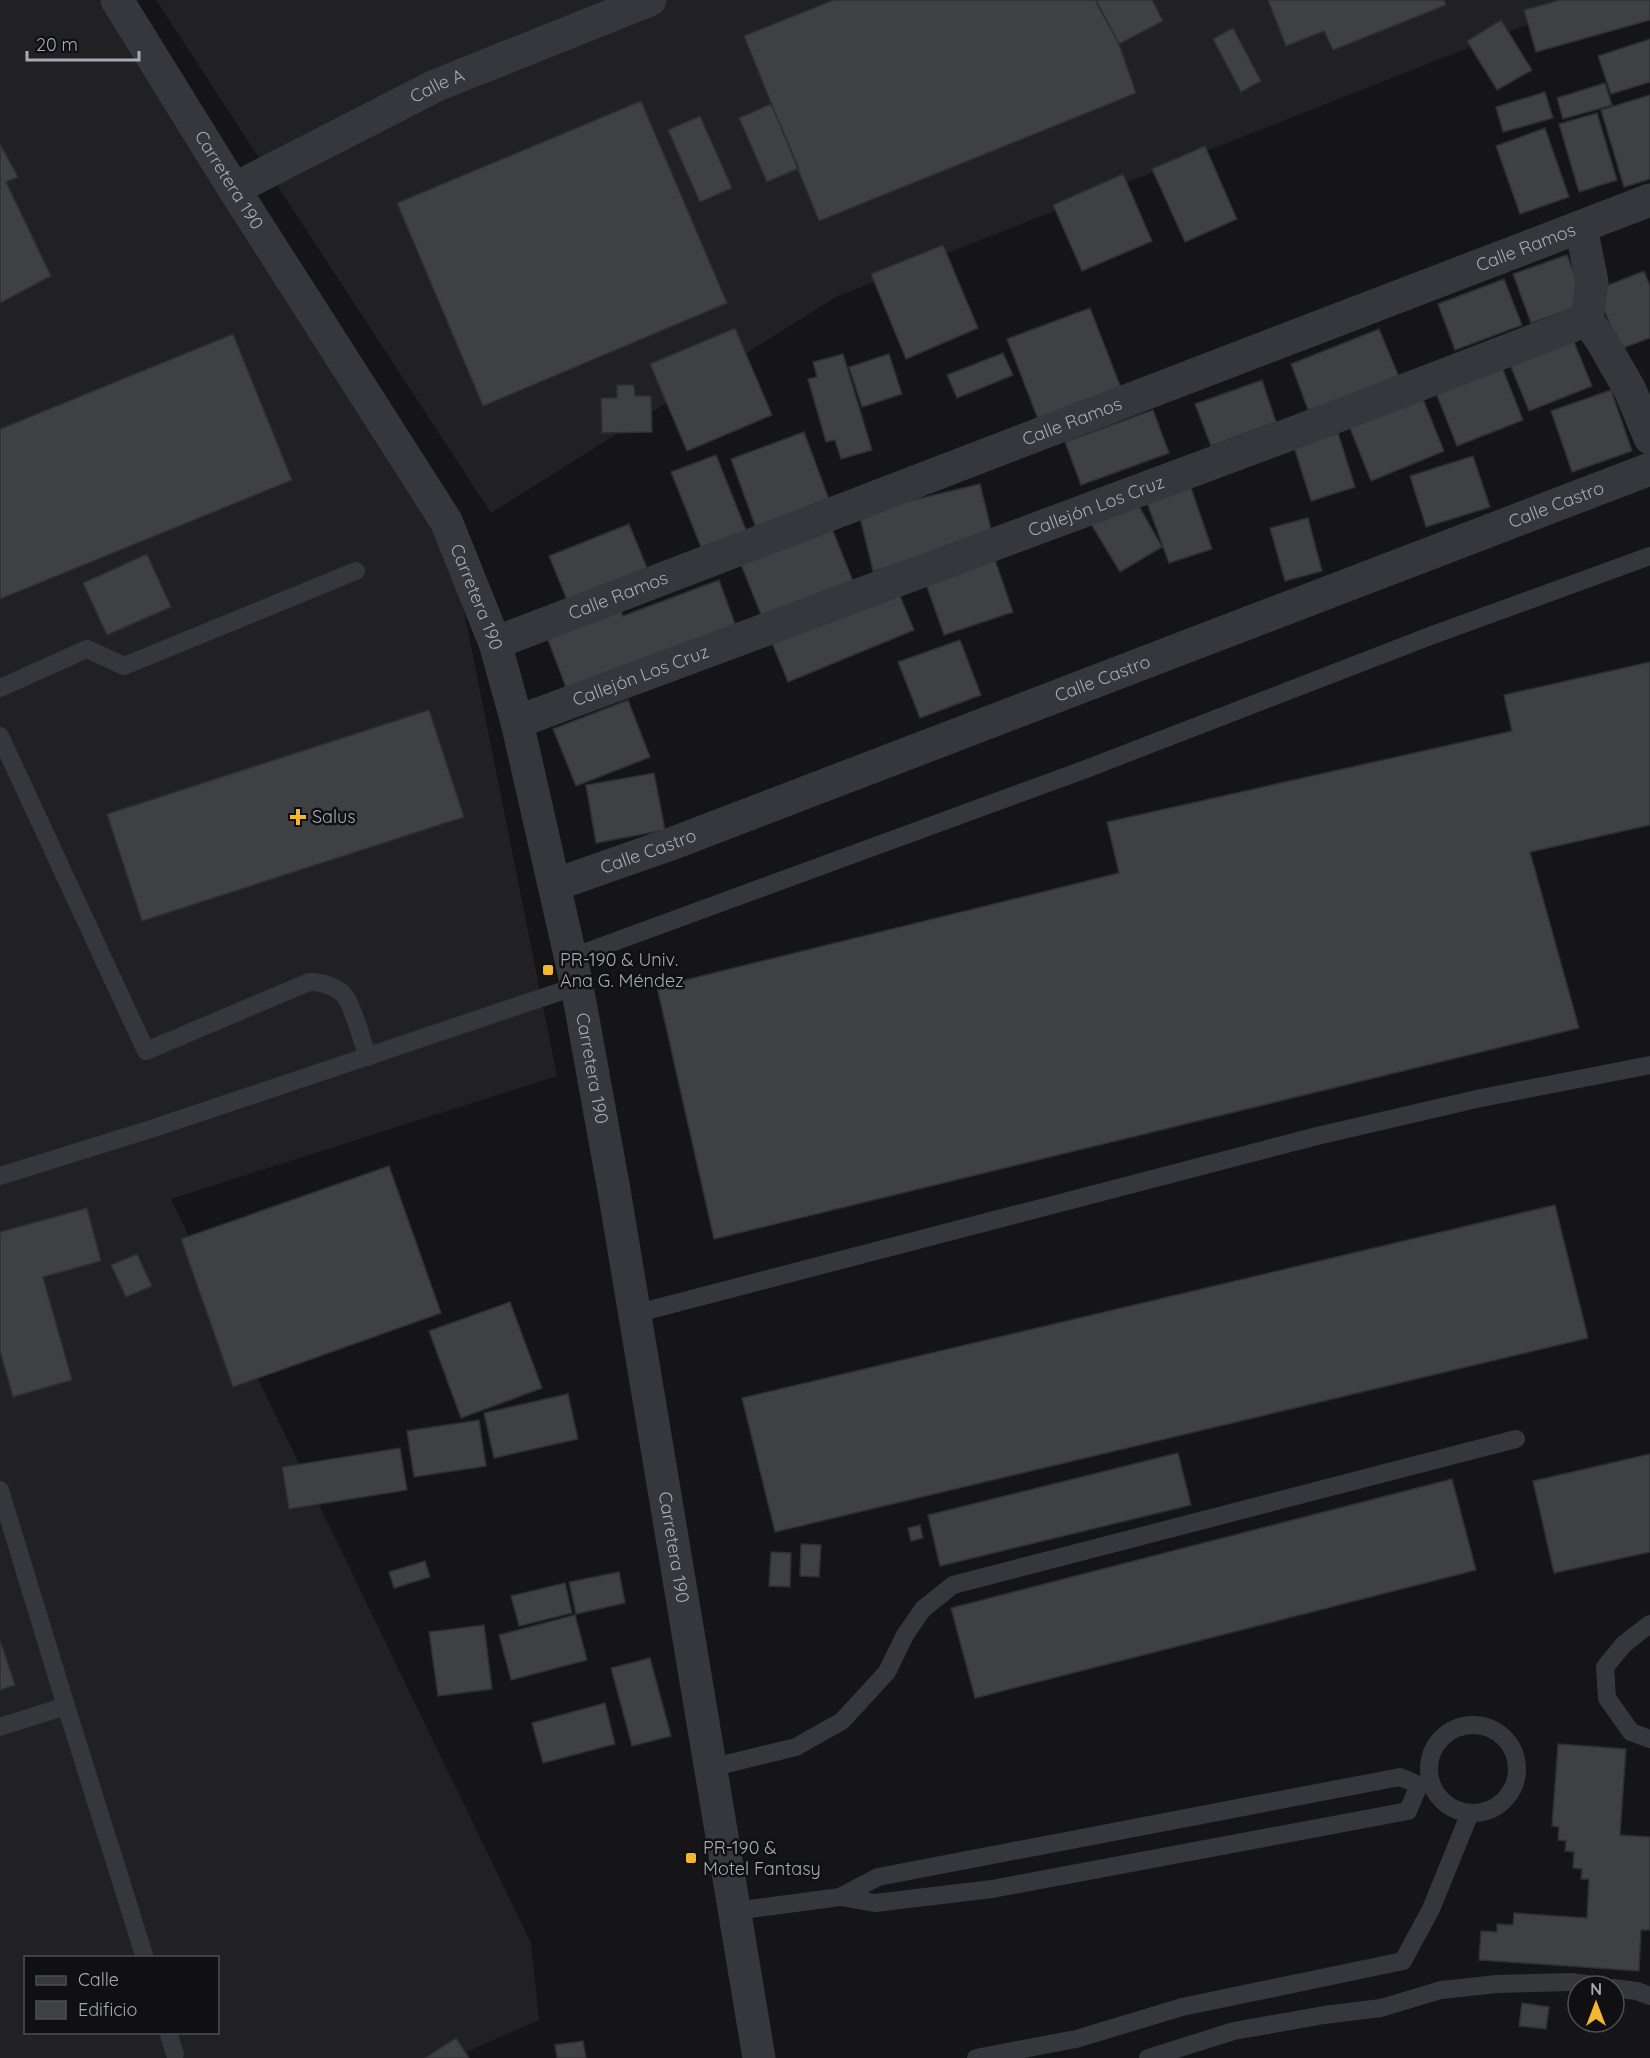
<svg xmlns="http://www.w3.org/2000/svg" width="1650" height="2058" font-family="Quicksand,sans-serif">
<rect width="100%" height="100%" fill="#151517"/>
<path fill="#212124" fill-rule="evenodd" d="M0 0H117L446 521 557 1076 171 1199 531 1943 539 2020 453 2058H0ZM26 1958H218V2032H26Z
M156 0H1590L836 297 491 513Z"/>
<path fill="#3f4044" stroke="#2f2f33" stroke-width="1.5" d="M834 0H1096L1119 44 1136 93 819 221 744 36Z
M1099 0H1152L1163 21 1119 44 1096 2Z
M1268 0H1444L1446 5 1333 50 1324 31 1286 46Z
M1560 0H1650V20L1536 52 1524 10Z
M1501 20 1532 70 1497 90 1467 41Z
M1233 28 1261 81 1241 92 1213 39Z
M1650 39V82L1611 94 1598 56Z
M1605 83 1612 105 1563 119 1557 98Z
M1545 92 1553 118 1503 132 1496 107Z
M1650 95V179L1624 187 1601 110Z
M641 101 727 303 483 406 397 203Z
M771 104 799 168 767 182 739 118Z
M1597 113 1617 180 1579 192 1559 124Z
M700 116 732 188 700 202 668 130Z
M1545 128 1569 197 1520 214 1496 146Z
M0 144 18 177 6 182 51 276 0 303Z
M1205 146 1237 219 1185 242 1152 169Z
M1123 174 1152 241 1082 271 1053 205Z
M943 245 978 328 906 359 871 274Z
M1567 255 1585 304 1531 323 1513 274Z
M1644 271 1650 286V338L1620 349 1596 290Z
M1504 279 1522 325 1455 350 1438 304Z
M1090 308 1121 388 1038 419 1007 339Z
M735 328 772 415 687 451 650 364Z
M1379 329 1399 377 1309 412 1291 364Z
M233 334 292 480 0 599V429Z
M1572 337 1592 386 1529 411 1509 362Z
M1003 353 1013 375 957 398 947 375Z
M843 354 872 450 841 459 835 440 826 442 808 379 817 377 813 362Z
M889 354 902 394 862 407 849 367Z
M1500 362 1523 420 1457 446 1434 388Z
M1262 380 1276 422 1211 446 1195 404Z
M617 385H634L635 396H651L652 432 602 433 601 398H617Z
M1611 390 1632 451 1572 472 1551 411Z
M1421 394 1444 451 1371 481 1348 423Z
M1153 410 1169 453 1081 485 1065 442Z
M804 432 830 502 756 528 731 459Z
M1338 433 1355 487 1311 501 1294 447Z
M716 455 748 535 703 552 671 472Z
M1473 456 1490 507 1426 527 1410 476Z
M980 484 994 541 873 571 859 513Z
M1190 485 1212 549 1169 563 1146 500Z
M1135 499 1162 547 1120 572 1091 524Z
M1308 518 1322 571 1285 581 1270 528Z
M629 524 647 568 567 600 549 556Z
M831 526 855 586 764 622 740 562Z
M147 554 171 607 107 635 83 583Z
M994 557 1013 612 944 635 925 581Z
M719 580 736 627 567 690 546 635 619 607 623 616Z
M896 586 914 630 788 682 770 638Z
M960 640 981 695 920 718 898 662Z
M1650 662V825L1530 852 1579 1028 714 1239 657 987 1119 873 1107 822 1512 731 1504 695Z
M628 700 650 757 576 786 553 729Z
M429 710 464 817 142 921 107 814Z
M654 773 665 830 596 843 586 785Z
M389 1166 441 1313 233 1387 181 1239Z
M1555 1205 1588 1338 775 1532 742 1398Z
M87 1208 101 1261 43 1277 72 1380 13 1397 0 1351V1232Z
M137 1254 152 1286 126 1297 111 1265Z
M510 1302 542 1388 461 1418 429 1331Z
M568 1394 578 1439 494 1458 484 1413Z
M479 1420 486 1466 414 1477 407 1431Z
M400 1448 407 1490 289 1509 282 1467Z
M1178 1453 1191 1505 940 1566 928 1515Z
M1650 1454V1552L1554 1573 1533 1481Z
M1452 1479 1476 1570 975 1698 951 1608Z
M920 1525 923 1538 911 1541 908 1528Z
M801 1544 821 1545 819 1577 800 1576Z
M771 1552 791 1553 790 1587 769 1586Z
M425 1561 430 1577 394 1588 389 1572Z
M619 1572 625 1603 576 1614 569 1582Z
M565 1583 572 1613 519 1626 511 1596Z
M575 1615 587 1660 511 1680 499 1635Z
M484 1625 492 1689 438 1696 429 1632Z
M0 1640 15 1685 0 1690Z
M650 1658 671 1736 632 1746 611 1668Z
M605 1703 615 1744 543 1763 532 1723Z
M1558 1744 1626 1749 1620 1835 1650 1837V1930H1641L1639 1971 1479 1960 1481 1931 1497 1932V1924L1513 1925 1514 1913 1587 1918 1589 1879H1581L1582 1869 1573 1868 1574 1852 1565 1851 1566 1841 1558 1840 1559 1827 1552 1826Z
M1522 2003 1549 2007 1546 2029 1519 2026Z
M456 2038 469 2058H425Z
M583 2041 586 2058H557L555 2045Z"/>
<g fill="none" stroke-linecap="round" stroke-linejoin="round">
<path stroke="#36373c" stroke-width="18" d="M0 688 87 649 124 666 356 571
M0 736 146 1051 309 982C322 982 340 987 347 999 356 1015 361 1039 368 1057
M570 958 1086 769 1430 636 1650 556
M0 1176 151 1129 577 986
M634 1314 1317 1136 1481 1098 1650 1065
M0 1490 66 1706 0 1727
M1650 1624 1624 1644 1605 1667 1607 1698 1631 1732 1650 1739
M66 1706 145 1958
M1429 1769a44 44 0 1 1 88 0a44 44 0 1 1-88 0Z
M710 1768 796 1747 842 1721 887 1672 905 1635 923 1609 953 1585 1516 1439
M840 1897 878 1877 1400 1777 1419 1785 1431 1783
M735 1911 840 1897 875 1903 992 1889 1408 1811 1419 1785
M1614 1988 1637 1991 1650 1996
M168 2032 175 2054
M976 2058 1076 2039 1182 2007 1403 1961 1431 1909 1470 1813
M1148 2058 1234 2031 1324 2015 1381 2008 1441 1990 1497 1984 1571 1982 1600 1986"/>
<g stroke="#36373c" stroke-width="33">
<path id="s1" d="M234 189 437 85 650 0"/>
<path d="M1587 320 1602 341 1630 390 1650 438"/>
<path id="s2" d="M495 643 1650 200"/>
<path id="s3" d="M517 722 1288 435 1587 320 1592 282 1581 227"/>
<path id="s4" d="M554 885 671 844 1650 469"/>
</g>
<path stroke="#36373c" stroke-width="33" id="s5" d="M117 0 234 189 446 521 495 643 517 722 577 986 614 1190 759 2058"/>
</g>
<g fill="#f6b72e" stroke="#101012" stroke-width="2">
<path d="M295 808h6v6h6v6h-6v6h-6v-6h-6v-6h6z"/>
<rect x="542" y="964" width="12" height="12" rx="3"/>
<rect x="685" y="1852" width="12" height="12" rx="3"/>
</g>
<g text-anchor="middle" stroke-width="5" stroke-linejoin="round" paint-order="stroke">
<g font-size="18" fill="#a7abb7" stroke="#101012">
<text dy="6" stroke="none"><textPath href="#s1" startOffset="228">Calle A</textPath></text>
<text dy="6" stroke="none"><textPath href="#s5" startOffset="212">Carretera 190</textPath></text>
<text dy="6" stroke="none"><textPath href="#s2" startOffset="1104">Calle Ramos</textPath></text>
<text dy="6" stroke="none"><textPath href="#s2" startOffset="618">Calle Ramos</textPath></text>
<text dy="6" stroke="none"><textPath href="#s4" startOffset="1072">Calle Castro</textPath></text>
<text dy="6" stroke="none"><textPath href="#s3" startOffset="618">Callejón Los Cruz</textPath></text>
<text dy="6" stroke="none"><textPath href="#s2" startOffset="132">Calle Ramos</textPath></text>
<text dy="6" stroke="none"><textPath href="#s5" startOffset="698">Carretera 190</textPath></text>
<text dy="6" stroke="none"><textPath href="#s3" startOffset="132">Callejón Los Cruz</textPath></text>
<text dy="6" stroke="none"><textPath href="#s4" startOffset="586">Calle Castro</textPath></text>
<text dy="6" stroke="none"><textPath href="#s4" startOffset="100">Calle Castro</textPath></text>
<text dy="6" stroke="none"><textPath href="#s5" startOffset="1184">Carretera 190</textPath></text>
<text dy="6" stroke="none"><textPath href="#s5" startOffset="1670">Carretera 190</textPath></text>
</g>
<g font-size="18" fill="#a7abb7" stroke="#101012" text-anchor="start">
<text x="312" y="823">Salus</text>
<text x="560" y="966">PR-190 &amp; Univ.<tspan x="560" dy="21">Ana G. Méndez</tspan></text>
<text x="703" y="1854">PR-190 &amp;<tspan x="703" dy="21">Motel Fantasy</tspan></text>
</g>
</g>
<rect x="24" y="1956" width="195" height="78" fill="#101012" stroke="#4c4e54" stroke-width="1.5"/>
<rect x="36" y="1976" width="30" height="9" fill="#36373c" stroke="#4c4e54" stroke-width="1.5"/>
<text x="78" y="1986" font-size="18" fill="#a7abb7">Calle</text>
<rect x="36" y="2001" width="30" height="18" fill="#3f4044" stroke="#4c4e54" stroke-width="1.5"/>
<text x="78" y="2016" font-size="18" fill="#a7abb7">Edificio</text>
<g transform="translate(1596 2004)"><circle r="28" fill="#101012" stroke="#4c4e54" stroke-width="1.5"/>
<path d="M0-4.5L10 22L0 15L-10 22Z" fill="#f6b72e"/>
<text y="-9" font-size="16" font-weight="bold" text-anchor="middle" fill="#a7abb7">N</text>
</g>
<path d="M27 51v9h112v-9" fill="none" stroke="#a7abb7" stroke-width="3"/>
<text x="36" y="51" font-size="18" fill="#a7abb7" stroke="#101012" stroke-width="4.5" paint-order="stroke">20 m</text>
</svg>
